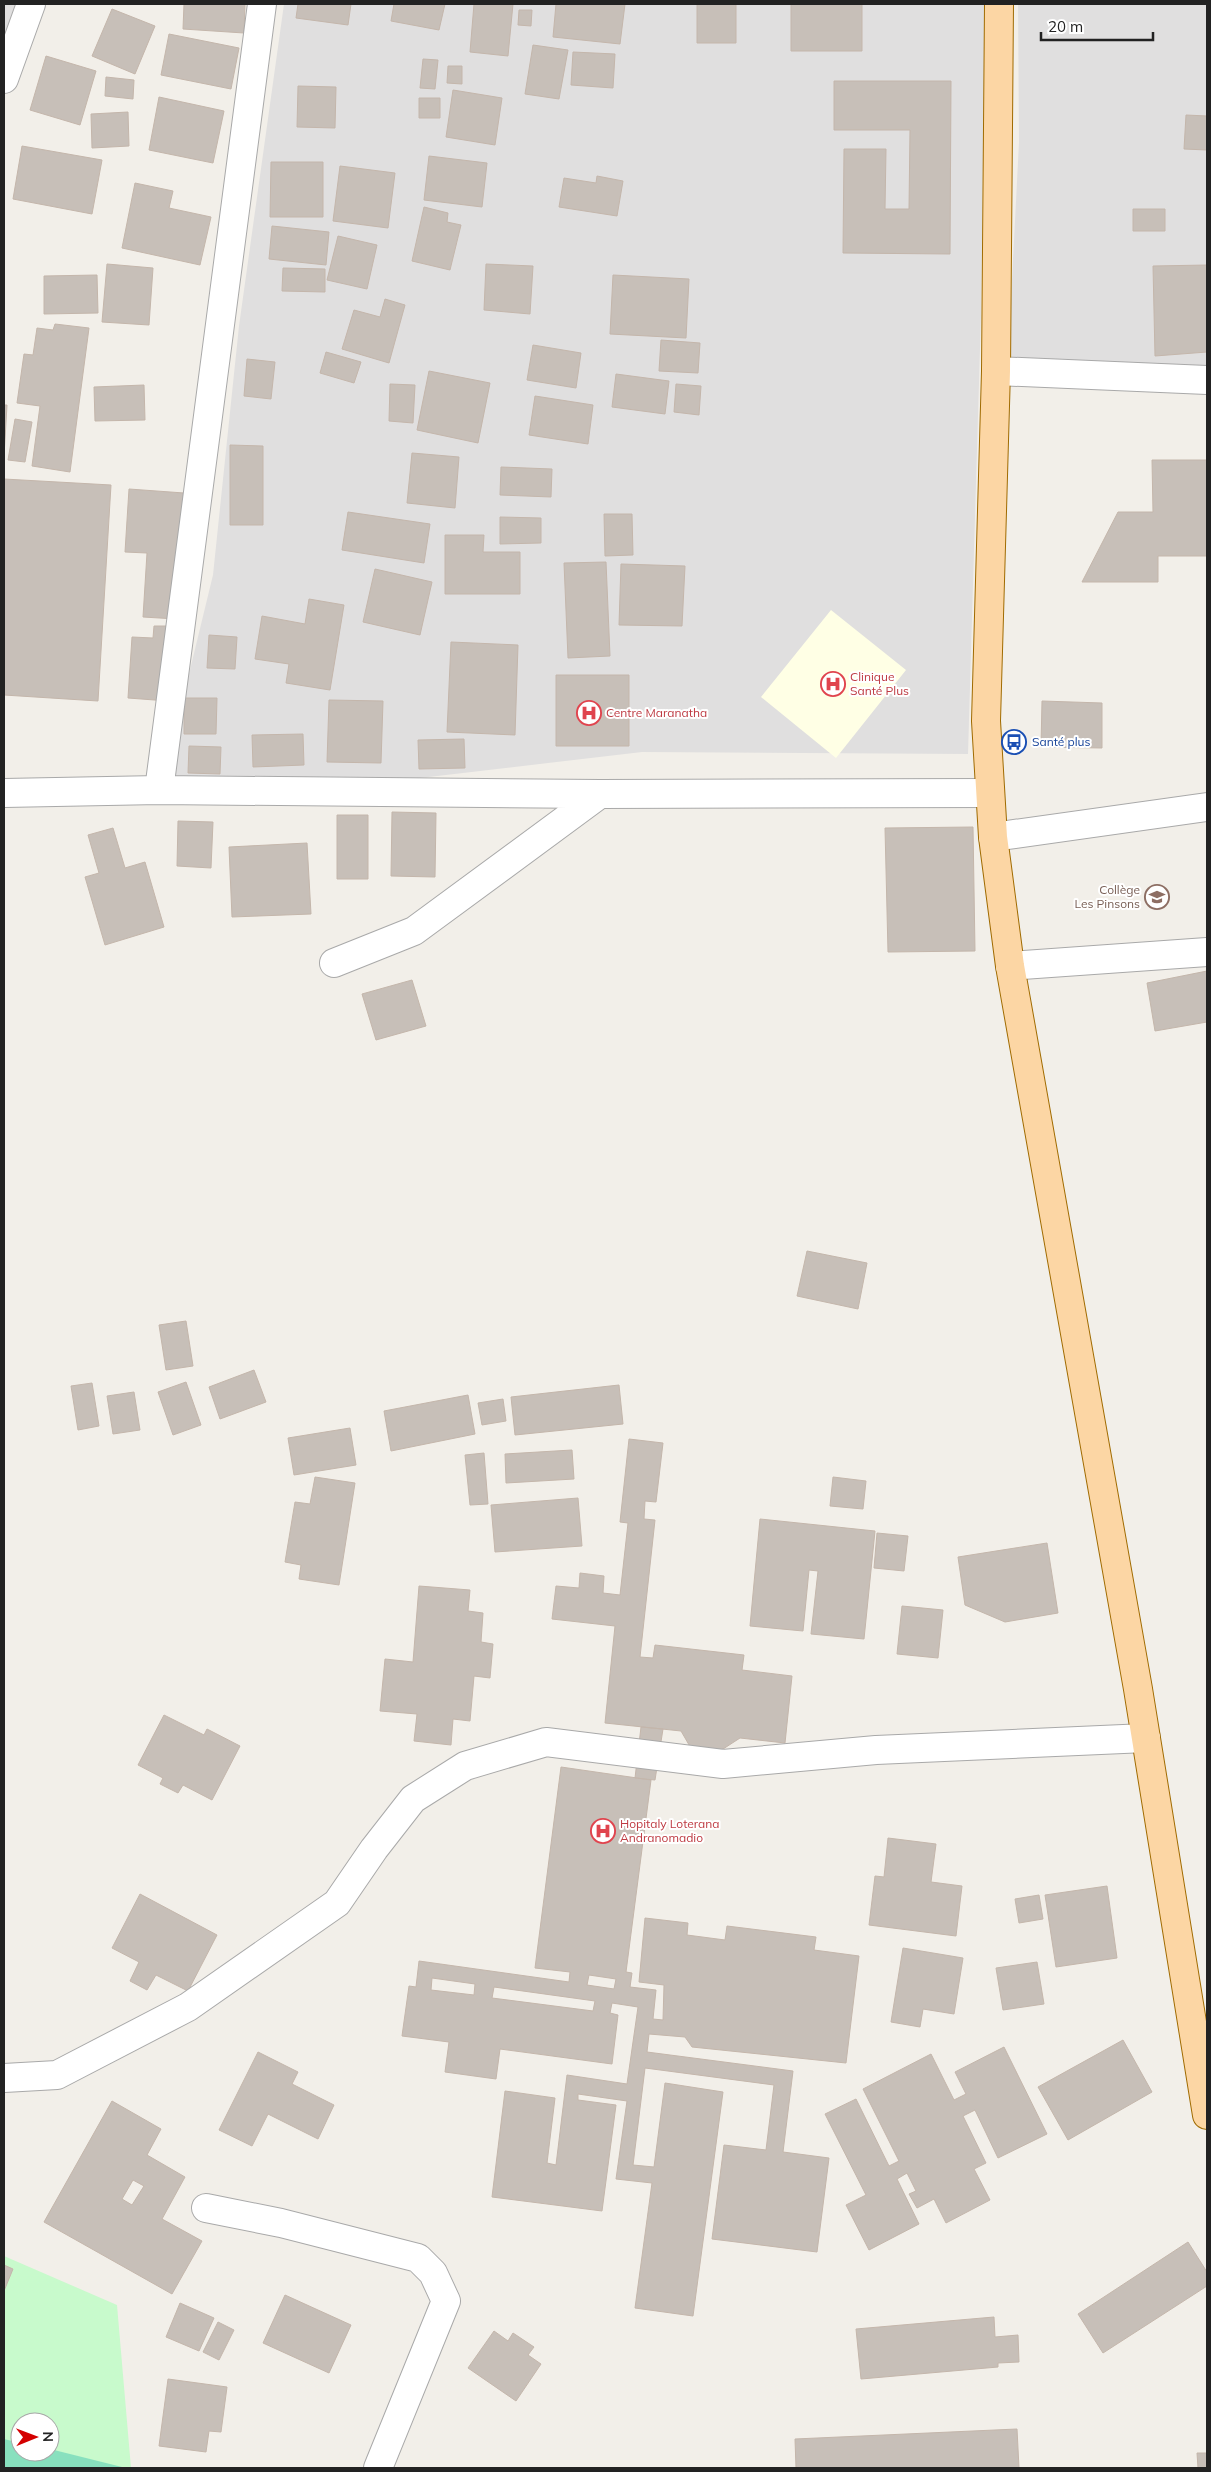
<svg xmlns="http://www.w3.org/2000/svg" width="1211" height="2472" font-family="Mulish,sans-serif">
<rect width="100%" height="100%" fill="#f2efe9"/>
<path fill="#e0dfdf" d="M4 4H22L4 48Z
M284 4H985L981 315 968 754 642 752 403 780 163 781 213 575 239 326Z
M1018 4H1207V369L1008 359 1019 142Z"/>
<path fill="#ffffe5" d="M831 610 906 670 836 758 761 697Z"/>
<path fill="#c8facc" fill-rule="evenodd" d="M4 2256 117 2305 131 2468H4ZM20 2422H50V2452H20Z"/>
<path fill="#88e0be" d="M4 2439 20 2443V2452H50V2449L126 2468H4Z"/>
<path fill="#c7bfb8" stroke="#c4b6ab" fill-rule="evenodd" d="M184 4H245L244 33 183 29Z
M298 4H351L348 25 296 18Z
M394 4H445L439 30 391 21Z
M474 4H513L508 56 470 52Z
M556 4H625L620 44 553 37Z
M697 4H736V43H697Z
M791 4H862V51H791Z
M112 9 155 26 135 74 92 56Z
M519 10H532L531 26 518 25Z
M169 34 239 48 231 89 161 75Z
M533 45 568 50 559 99 525 94Z
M573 52 615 54 613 88 571 85Z
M46 56 96 71 80 125 30 110Z
M423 59 438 60 435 89 420 88Z
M448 66H462V84L447 83Z
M106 77 134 80 133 99 105 96Z
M834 81H951L950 254 843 253 844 149H886L885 209H909L910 130H834Z
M298 86 336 87 335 128 297 127Z
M453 90 502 98 495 145 446 137Z
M159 97 224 111 213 163 149 150Z
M419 98H440V118H419Z
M128 112 129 146 92 148 91 114Z
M1186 115 1207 116V150L1184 149Z
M22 146 102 160 92 214 13 199Z
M429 156 487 163 482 207 424 200Z
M271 162H323V217H270Z
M340 166 395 173 388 228 333 221Z
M597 176 623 181 617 216 559 207 564 178 596 183Z
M135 183 173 191 169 208 211 217 200 265 122 248Z
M424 207 448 213 447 222 461 225 450 270 412 261Z
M1133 209H1165V231H1133Z
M272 226 329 232 326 265 269 259Z
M338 236 377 245 367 289 327 280Z
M107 264 153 268 149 325 102 322Z
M486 264 533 266 530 314 484 310Z
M1207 265V352L1155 356 1153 266Z
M283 268 325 269V292L282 291Z
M97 275 98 313 44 314V276Z
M613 275 689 279 686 338 610 334Z
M385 299 405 305 389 363 342 349 354 310 380 317Z
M55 324 89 328 70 472 32 466 40 406 17 403 24 354 33 355 37 328 53 330Z
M661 340 700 343 698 373 659 371Z
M533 345 581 353 576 388 527 380Z
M326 352 361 362 354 383 320 373Z
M247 359 275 362 271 399 244 396Z
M429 371 490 383 478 443 417 430Z
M616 374 669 381 665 414 612 407Z
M390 384 415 385 413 423 389 421Z
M676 384 701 386 699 415 674 412Z
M144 385 145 420 95 421 94 387Z
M535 396 593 405 588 444 529 435Z
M4 405H7L4 456Z
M15 419 32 422 25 462 8 460Z
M230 445 263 446V525H230Z
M412 453 459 457 455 508 407 503Z
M1152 460H1207V556H1158V582H1082L1118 512H1153Z
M501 467 552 469 551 497 500 495Z
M4 479 111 485 98 701 4 695Z
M129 489 184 493 176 619 143 617 147 553 125 552Z
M348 512 430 524 424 563 342 550Z
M604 514H632L633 555 605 556Z
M500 517 541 518V543L500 544Z
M445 535H484L483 552H520V594H445Z
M606 562 610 656 568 658 564 563Z
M621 564 685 566 682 626 619 625Z
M375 569 432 582 420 635 363 622Z
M309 599 344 605 330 690 286 683 289 664 255 659 262 616 305 624Z
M154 626H172L168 701 128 698 132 637 153 638Z
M209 635 237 637 235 669 207 668Z
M451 642 518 645 515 735 447 732Z
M556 675H629V746H556Z
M184 698H217L216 734H184Z
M329 700 383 701 381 763 327 762Z
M1042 701 1102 703V748L1041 747Z
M303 734 304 765 253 767 252 735Z
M464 739 465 768 419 769 418 740Z
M189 746 221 747 220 774 188 773Z
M392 812 436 813 435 877 391 876Z
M337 815H368V879H337Z
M178 821 213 822 211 868 177 866Z
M973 827 975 951 888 952 885 828Z
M113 828 125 868 145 862 164 927 105 945 85 877 99 873 88 835Z
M307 843 311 914 232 917 229 847Z
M1207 971V1022L1155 1031 1147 983Z
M412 980 426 1026 376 1040 362 994Z
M807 1251 867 1263 858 1309 797 1296Z
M186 1321 193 1366 166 1370 159 1325Z
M254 1370 266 1402 220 1419 209 1387Z
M186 1382 201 1425 173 1435 158 1392Z
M92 1383 99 1426 78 1430 71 1386Z
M619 1385 623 1424 515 1435 511 1397Z
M134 1392 140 1430 113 1434 107 1396Z
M468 1395 475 1434 391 1451 384 1411Z
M503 1399 506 1421 482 1425 478 1403Z
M350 1428 356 1465 294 1475 288 1438Z
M629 1439 663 1443 656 1502 645 1501 644 1519 655 1520 640 1657 653 1658 655 1645 744 1655 742 1670 792 1676 785 1743 740 1738 720 1751 692 1750 681 1731 605 1723 615 1626 552 1619 556 1586 579 1588 580 1573 604 1576 603 1593 620 1595 628 1523 620 1522Z
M572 1450 574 1479 506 1483 505 1454Z
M484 1453 488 1504 470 1505 465 1455Z
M315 1477 355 1483 339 1585 299 1579 301 1565 285 1562 295 1502 310 1504Z
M833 1477 866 1481 863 1509 830 1506Z
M578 1498 582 1546 495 1552 491 1505Z
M760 1519 875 1531 864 1639 811 1634 818 1571 809 1570 803 1631 750 1626Z
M877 1533 908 1536 904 1571 874 1568Z
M1047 1543 1058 1613 1005 1622 965 1605 958 1557Z
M419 1586 470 1590 468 1611 483 1613 481 1642 493 1644 490 1678 474 1676 470 1721 453 1719 451 1745 414 1741 417 1714 380 1711 385 1659 413 1662Z
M902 1606 943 1610 938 1658 897 1654Z
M164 1715 204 1735 207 1729 240 1746 212 1800 183 1785 178 1793 160 1784 163 1778 138 1765Z
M641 1727 663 1729 655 1780 635 1778Z
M561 1767 651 1780 626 1972 632 1973 630 1987 656 1990 653 2019 663 2020 664 1985 639 1982 645 1918 688 1923 687 1935 725 1940 727 1926 816 1937 814 1950 859 1956 846 2063 692 2047 685 2037 649 2034 647 2052 793 2071 783 2152 829 2158 817 2252 712 2239 724 2145 766 2150 774 2085 645 2068 633 2165 654 2167 665 2083 723 2092 693 2316 635 2308 652 2183 616 2179 627 2101 578 2094V2100L616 2105 602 2211 492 2197 505 2091 555 2098 547 2163 556 2165 567 2075 627 2084 638 2007 612 2003 610 2013 618 2015 612 2064 500 2049 496 2079 445 2072 449 2042 402 2036 409 1986 416 1987 419 1961 569 1982 570 1972 535 1968ZM589 1975 616 1979 614 1989 587 1985ZM432 1978 475 1984 474 1995 431 1990ZM494 1987 595 2001 593 2011 492 1998Z
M888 1838 936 1844 931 1882 962 1886 956 1936 869 1925 875 1876 884 1877Z
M1107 1886 1117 1958 1056 1967 1045 1895Z
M140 1894 217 1935 188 1991 156 1975 147 1990 130 1981 139 1962 112 1948Z
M1039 1895 1043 1919 1019 1923 1015 1899Z
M903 1948 963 1958 954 2014 923 2009 920 2027 891 2022Z
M1037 1962 1044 2004 1003 2010 996 1968Z
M1123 2040 1152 2092 1068 2140 1038 2087Z
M1004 2047 1047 2134 998 2158 975 2110 963 2116 986 2163 974 2169 990 2200 946 2223 934 2199 917 2208 909 2194 916 2191 907 2173 897 2179 919 2224 869 2250 846 2205 866 2195 825 2114 856 2099 889 2166 899 2161 863 2089 931 2054 954 2100 966 2094 955 2072Z
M258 2052 298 2072 292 2084 334 2105 318 2139 268 2114 252 2146 219 2130Z
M112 2101 161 2129 147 2155 185 2177 162 2219 202 2241 172 2294 44 2222ZM133 2180 144 2186 132 2205 122 2199Z
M1188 2242 1207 2272V2286L1103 2353 1078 2314Z
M4 2265 13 2269 4 2291Z
M285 2295 351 2325 329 2373 263 2343Z
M180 2303 214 2318 199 2351 166 2337Z
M994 2317 995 2337 1018 2335 1019 2362 998 2363V2367L861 2379 856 2329Z
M218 2322 234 2330 219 2360 203 2352Z
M494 2331 508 2341 513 2333 534 2347 528 2355 541 2364 516 2401 468 2368Z
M168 2379 227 2387 221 2432 209 2431 206 2452 159 2446Z
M1017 2429 1019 2468H796L795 2439Z
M1197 2453H1207V2468H1198Z"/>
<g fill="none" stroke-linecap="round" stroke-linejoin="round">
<defs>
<path id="minor" d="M4 79 31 4
M996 371 1207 380
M159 790 262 4
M4 793 159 790 600 794 990 793
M993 837 1207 807
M334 963 414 931 600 794
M1010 966 1207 952
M4 2078 57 2075 188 2007 337 1903 374 1849 413 1799 465 1766 546 1742 723 1764 876 1750 1146 1738
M206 2208 281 2223 418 2258 433 2273 446 2301 378 2468"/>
<path id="major" d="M999 4 996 371 986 721 993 837 1010 966 1138 1689 1207 2115"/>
</defs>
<use href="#minor" stroke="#a9a9a9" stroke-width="30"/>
<use href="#major" stroke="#a06b00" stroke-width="30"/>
<use href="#minor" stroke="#fff" stroke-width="28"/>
<use href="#major" stroke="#fcd6a4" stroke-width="28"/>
</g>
<defs>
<symbol id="hospital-ring" viewBox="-11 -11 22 22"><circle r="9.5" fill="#fff" stroke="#e0444e" stroke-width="1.5"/><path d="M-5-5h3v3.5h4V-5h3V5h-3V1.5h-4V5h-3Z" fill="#e0444e"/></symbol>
<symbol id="bus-ring" viewBox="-11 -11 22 22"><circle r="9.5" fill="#fff" stroke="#1a4fb4" stroke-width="1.5"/><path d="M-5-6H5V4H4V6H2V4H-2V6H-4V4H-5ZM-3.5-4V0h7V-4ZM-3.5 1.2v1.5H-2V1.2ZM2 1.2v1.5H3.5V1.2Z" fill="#1a4fb4"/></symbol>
<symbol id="school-ring" viewBox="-11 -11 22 22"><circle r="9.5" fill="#fff" stroke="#8d6e63" stroke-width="1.5"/><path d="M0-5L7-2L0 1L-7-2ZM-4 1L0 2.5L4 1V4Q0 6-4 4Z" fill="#8d6e63"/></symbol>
</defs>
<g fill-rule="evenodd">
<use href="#hospital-ring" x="819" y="670" width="28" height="28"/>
<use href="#hospital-ring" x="575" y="699" width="28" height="28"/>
<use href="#bus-ring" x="1000" y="728" width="28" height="28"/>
<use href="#school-ring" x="1143" y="883" width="28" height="28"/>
<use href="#hospital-ring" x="589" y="1817" width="28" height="28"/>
</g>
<g text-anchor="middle" stroke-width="4" stroke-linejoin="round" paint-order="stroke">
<g font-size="12" fill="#be3a42" stroke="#fff" text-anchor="start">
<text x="850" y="681">Clinique<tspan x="850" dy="14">Santé Plus</tspan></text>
<text x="606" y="717">Centre Maranatha</text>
<text x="620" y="1828">Hopitaly Loterana<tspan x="620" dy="14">Andranomadio</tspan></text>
</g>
<g font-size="12" fill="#164399" stroke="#fff" text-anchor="start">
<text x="1032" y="746">Santé plus</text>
</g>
<g font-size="12" fill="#785e54" stroke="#fff" text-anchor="end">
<text x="1140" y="894">Collège<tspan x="1140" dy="14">Les Pinsons</tspan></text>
</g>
</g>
<rect width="1211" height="2472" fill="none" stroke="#222222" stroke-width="10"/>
<g transform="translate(35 2437) rotate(89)"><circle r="24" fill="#ffffff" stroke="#a7a7a7"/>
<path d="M0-4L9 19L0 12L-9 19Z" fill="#d40000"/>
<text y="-8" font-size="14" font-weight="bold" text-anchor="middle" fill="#222222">N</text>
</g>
<path d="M1041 32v8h112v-8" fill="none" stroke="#222222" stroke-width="2.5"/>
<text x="1048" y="32" font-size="15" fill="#222222" stroke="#ffffff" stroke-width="4" paint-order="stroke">20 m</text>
</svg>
